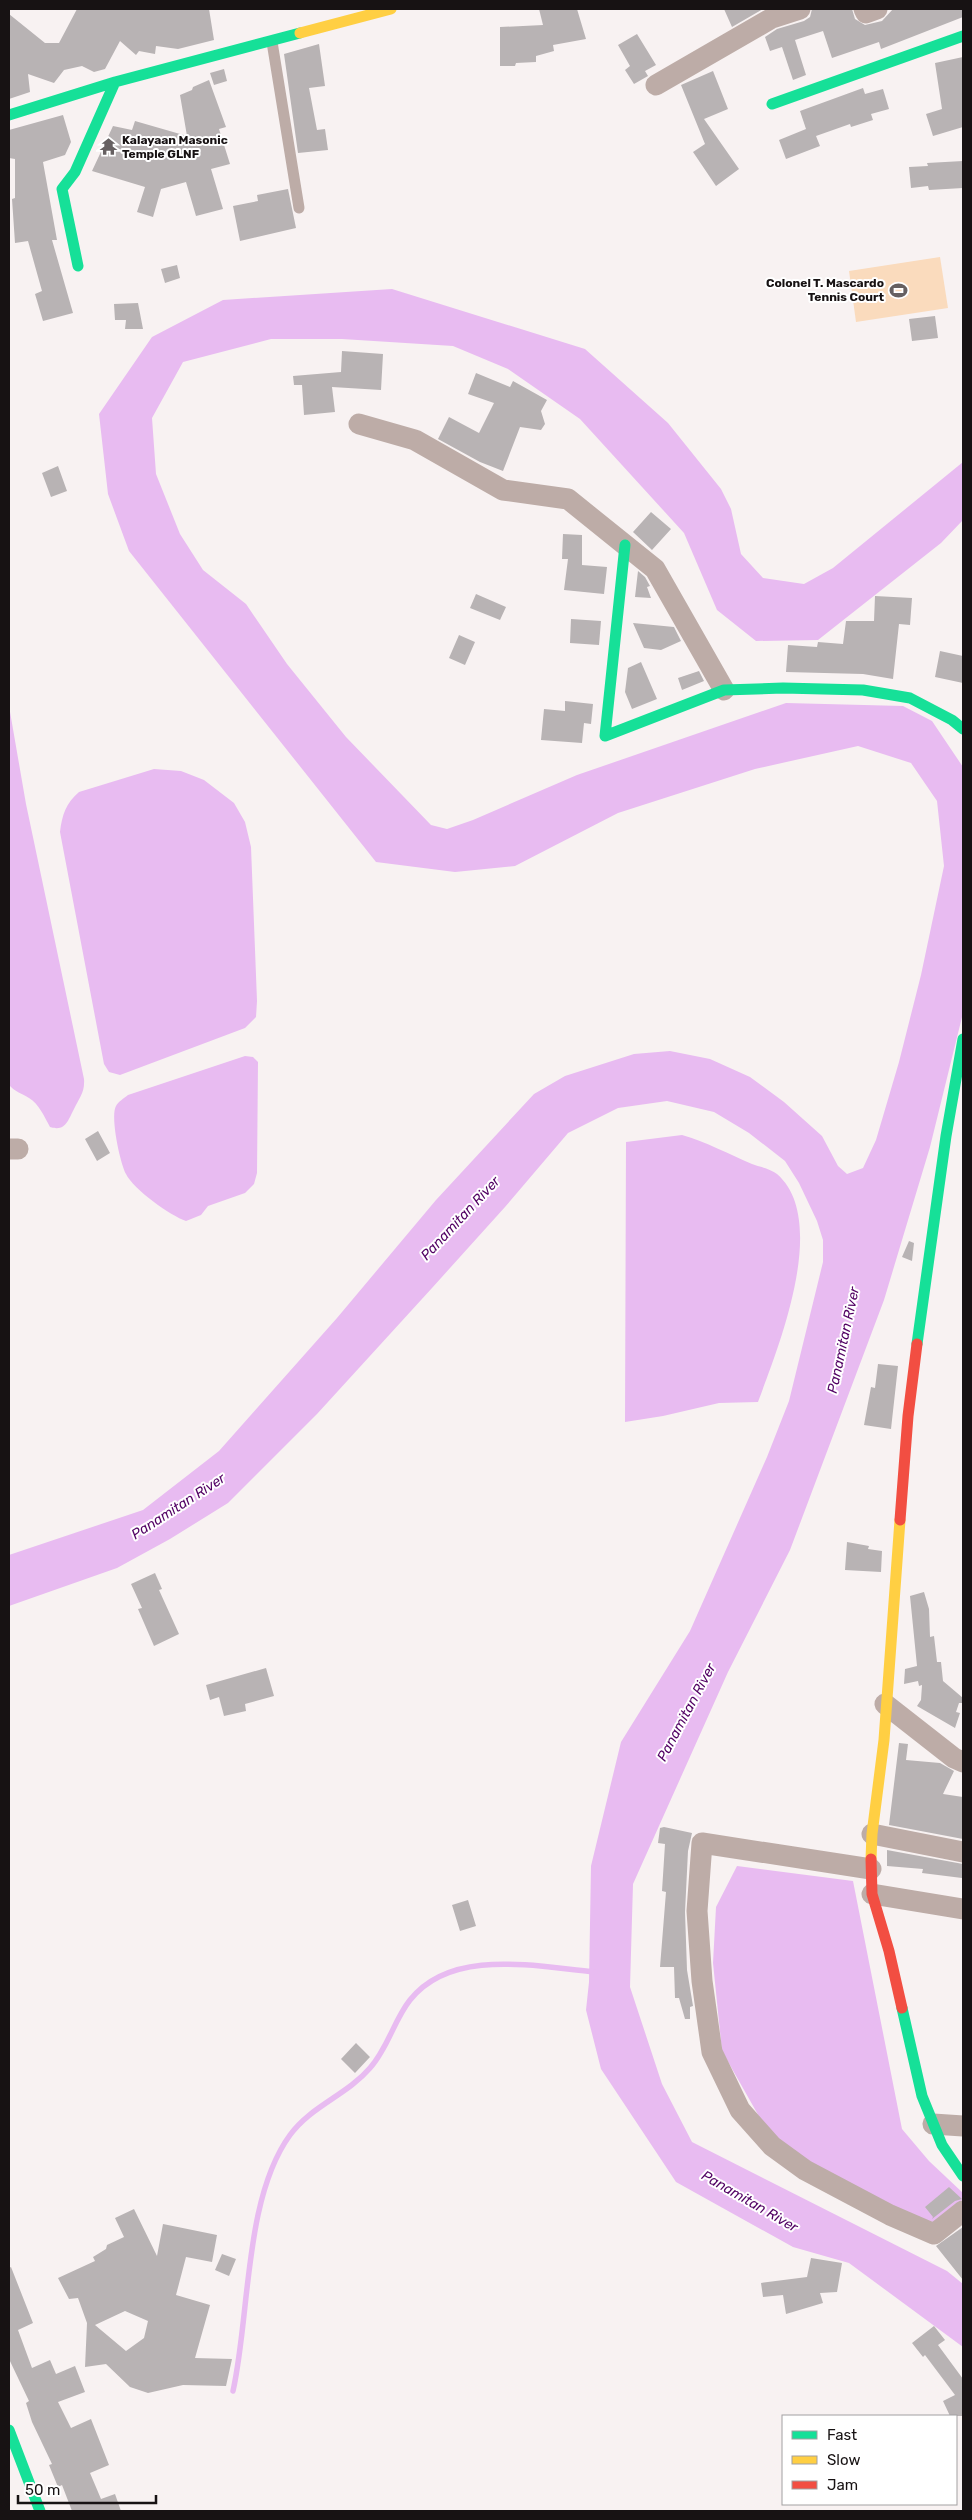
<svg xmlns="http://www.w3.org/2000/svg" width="972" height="2520" font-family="Rubik,sans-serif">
<rect width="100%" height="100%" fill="#f8f2f2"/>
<path fill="#fadbbd" d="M940 257 948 308 856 322 849 271Z"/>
<path fill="#e8bbf1" d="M392 289 585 349 668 423 721 489 731 509 741 554 763 578 804 584 833 568 963 462V520L941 543 818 640 756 641 717 610 684 533 580 419 508 369 453 346 342 339H271L183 362 152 418 156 474 180 534 203 570 246 604 287 664 346 737 431 825 447 829 473 820 577 775 786 703 903 706 932 721 963 767V1013L930 1147 884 1300 790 1550 728 1672 633 1884 630 1987 662 2084 692 2142 947 2271 963 2284V2347L849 2263 793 2247 676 2182 601 2069 586 2010 589 1982 591 1866 621 1742 690 1631 767 1457 789 1401 823 1262V1240L817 1221 799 1183 785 1161 749 1133 714 1112 667 1101 618 1108 568 1133 505 1207 432 1288 317 1414 228 1503 170 1539 117 1568 9 1606V1555L143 1510 219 1451 337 1318 436 1200 534 1094 565 1076 634 1054 670 1051 710 1059 750 1077 784 1102 822 1136 838 1166 847 1174 863 1168 876 1140 899 1062 921 975 944 866 937 801 911 763 858 746 755 769 618 813 515 866 455 872 376 862 129 551 108 494 99 414 152 337 223 300Z
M9 706 26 804 84 1079C85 1093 79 1098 74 1109 68 1120 66 1132 50 1127 44 1116 39 1104 29 1098 21 1093 15 1092 9 1085Z
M154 769 181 771 204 780 234 803 245 822 251 847 257 1001 256 1017 245 1028 120 1075 109 1072 104 1064 60 832C62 815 66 803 79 792Z
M245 1056 253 1057 258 1062 257 1173 254 1184 245 1193 208 1206 201 1215 186 1221C171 1216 133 1189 126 1174 120 1163 110 1116 116 1106 118 1102 124 1098 128 1095Z
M682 1135C706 1142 729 1154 752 1164 760 1167 771 1169 777 1174 830 1220 778 1348 758 1402L719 1403 663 1416 625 1422 626 1142Z
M737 1866 853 1881 902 2129 929 2161 963 2193V2199L932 2231 774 2143 722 2051 713 1963 716 1907Z"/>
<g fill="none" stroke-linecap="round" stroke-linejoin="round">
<path stroke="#e8bbf1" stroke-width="5.5" d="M233 2391C250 2315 244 2198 290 2135 311 2106 347 2095 370 2068 388 2048 394 2020 410 2000 452 1947 537 1967 595 1972"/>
</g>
<path fill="#b8b3b4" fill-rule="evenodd" d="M77 9H209L214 40 178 49 156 46 155 54 139 51 136 55 120 41 105 69 94 72 82 66 64 70 54 83 28 74 30 92 9 99V14L45 43H59Z
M539 9H577L586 39 553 45 554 51 536 56V62L516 63 515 66H500V27L543 25Z
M724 9H763L732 27Z
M812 9H852L855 19 865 25 882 21 893 9H963V17L881 49 879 42 832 58 823 31 795 40 806 75 793 80 782 47 770 51 765 37 777 29 804 21 810 17Z
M637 34 656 65 645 71 648 76 634 84 625 70 630 66 618 45Z
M319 44 325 86 309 88 317 130 325 129 328 150 298 153 284 54Z
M963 57V127L933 136 926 114 942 109 935 63Z
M224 69 227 81 214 85 210 73Z
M713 71 728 109 704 119 739 169 716 186 693 152 705 144 681 85Z
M209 80 226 127 219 129 230 164 211 169 223 209 196 216 186 182 161 189 153 217 137 212 145 187 92 171 113 126 132 130 135 121 187 136 180 95 192 90 193 87Z
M863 88 865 94 883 89 889 109 871 114 873 120 851 127 850 124 816 136 820 146 786 159 779 140 806 129 800 111Z
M63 115 71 142 65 155 43 162 57 240H52L73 313 43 321 35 294 42 291 28 241 15 243 12 199 15 198V159L9 158V130Z
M963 161V188L929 190 928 186 911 188 909 167 928 166 927 163Z
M288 189 296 228 240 241 233 206 258 201 257 195Z
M177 265 180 278 165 283 161 269Z
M138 303 143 329H125L126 320H115L114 304Z
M935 316 938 338 912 341 909 319Z
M342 351 383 354 381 390 332 387 335 412 304 415 302 385H294L293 376 341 372Z
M476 373 510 387 513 381 547 400 541 411 545 424 541 430 520 427 503 471 480 462 438 439 449 417 479 433 494 403 468 394Z
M58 466 67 491 51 497 42 473Z
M651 512 671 529 652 550 633 532Z
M563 534 582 535V565L607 567 604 594 564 590 568 559H562Z
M638 571 645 577 650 586 647 587 651 598 635 597Z
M476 594 506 607 500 620 470 608Z
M875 596 912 598 910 625 899 624 893 679 863 674 786 672 788 645 817 647 818 642 843 644 846 621H874Z
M571 619 601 621 599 645 570 643Z
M633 623 674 627 681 641 661 650 644 648Z
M459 635 475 642 465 665 449 658Z
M940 651 963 656V683L935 677Z
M641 662 657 699 632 709 625 692 628 668Z
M699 671 704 681 682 690 678 678Z
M565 701 593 704 591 724 584 723 582 743 541 740 544 709 565 711Z
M98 1131 110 1153 97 1161 85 1139Z
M909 1241 914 1243 912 1261 902 1257Z
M878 1364 898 1366 891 1429 864 1425 871 1387 875 1388Z
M847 1542 869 1546 868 1549 882 1551 881 1572 845 1570Z
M155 1573 162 1589 159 1590 179 1634 154 1646 138 1609 142 1608 131 1584Z
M924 1592 929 1609 930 1637 934 1636 937 1662H941L943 1681 963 1698V1703H959L956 1712 960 1713 955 1728 917 1706 921 1700 922 1685 919 1686 918 1681 904 1684 905 1669 917 1666 910 1596Z
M266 1668 274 1696 245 1704 246 1711 224 1716 219 1697 210 1700 206 1685Z
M899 1743 908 1744 906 1760 940 1763 954 1771 943 1794 963 1797V1839L889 1825Z
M664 1827 692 1833 688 1851 685 1912 687 1970 693 2006 690 2007V2019H685L679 1998H675L674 1967H660L666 1892 662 1891 665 1844 658 1843 660 1828Z
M887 1850 963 1864 962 1878 922 1873 923 1869 887 1866Z
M468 1900 476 1926 460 1931 452 1905Z
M356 2043 370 2057 355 2073 341 2059Z
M949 2187 962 2199 955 2201 932 2219 933 2217 925 2207Z
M134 2209 157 2256 163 2224 217 2235 212 2262 186 2257 176 2295 210 2305 195 2358 232 2359 226 2386 183 2385 148 2393 130 2387 106 2364 85 2367 87 2323 78 2298 69 2299 58 2278 95 2261 93 2257 106 2249 107 2245 124 2237 115 2218ZM125 2311 148 2321 144 2338 126 2351 95 2325Z
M963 2227V2280L936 2246Z
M222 2254 236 2259 229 2276 215 2270Z
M811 2258 842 2263 837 2292 820 2293 823 2303 786 2314 783 2295 763 2297 761 2283 807 2277Z
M11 2267 33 2323 18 2330 32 2368 50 2360 56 2374 75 2366 85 2392 58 2402 71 2428 91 2419 109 2465 90 2473 101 2499 115 2494 121 2511H72L62 2485 58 2487 49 2465 52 2464 32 2422 26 2403 29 2401 9 2359V2268Z
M934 2326 945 2340 938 2345 963 2379V2416H950L943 2401 955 2395 925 2355 923 2357 912 2343Z"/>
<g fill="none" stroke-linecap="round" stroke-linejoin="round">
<path stroke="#bdaca7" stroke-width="11" d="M272 42 299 208"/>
<path stroke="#bdaca7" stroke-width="21" d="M864 9 866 13 877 9
M656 85 772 18 800 9
M359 424 415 440 503 490 568 499 655 569 724 690
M9 1149H18
M885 1704 954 1758 963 1762
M872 1834 963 1852
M871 1869 702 1843 697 1911 702 1981 712 2052 740 2110 772 2146 805 2170 890 2215 934 2234 963 2211
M872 1894 963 1909
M933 2124 963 2126"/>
<path stroke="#16e098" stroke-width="11" d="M772 104 963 36
M9 115 115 82 300 33
M78 266 62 189 75 172 115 82
M625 545 605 736 724 690 783 688 863 690 910 698 952 720 963 729
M917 1344 946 1136 963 1039
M902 2008 922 2096 942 2145 963 2176
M9 2430 40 2511"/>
<path stroke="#ffcf43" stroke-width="11" d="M300 33 391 9
M871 1859 872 1834 884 1740 900 1520"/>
<path stroke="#f24e42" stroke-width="11" d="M900 1520 908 1416 917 1344
M871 1859 872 1894 889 1951 902 2008"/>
</g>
<defs>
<symbol id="temple-bare" viewBox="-9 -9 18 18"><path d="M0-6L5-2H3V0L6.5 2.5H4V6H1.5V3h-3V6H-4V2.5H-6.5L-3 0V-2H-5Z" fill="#666061" stroke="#fff" stroke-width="2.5" paint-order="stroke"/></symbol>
<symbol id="stadium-bare" viewBox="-9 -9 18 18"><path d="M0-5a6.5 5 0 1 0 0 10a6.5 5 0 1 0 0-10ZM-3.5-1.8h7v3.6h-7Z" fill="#666061" stroke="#fff" stroke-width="2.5" paint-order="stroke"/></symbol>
</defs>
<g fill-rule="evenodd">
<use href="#temple-bare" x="96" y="134" width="25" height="25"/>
<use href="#stadium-bare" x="886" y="278" width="25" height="25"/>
</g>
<g text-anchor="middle" stroke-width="4" stroke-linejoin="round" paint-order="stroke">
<g font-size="12" font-weight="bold" fill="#171213" stroke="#fff" text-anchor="start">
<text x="122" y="144">Kalayaan Masonic<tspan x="122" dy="14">Temple GLNF</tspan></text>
<text x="884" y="287" text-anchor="end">Colonel T. Mascardo<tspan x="884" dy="14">Tennis Court</tspan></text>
</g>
<g font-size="14" font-style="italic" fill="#510063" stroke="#fff">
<text transform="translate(460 1218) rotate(-47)" y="5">Panamitan River</text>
<text transform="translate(843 1340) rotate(-78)" y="5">Panamitan River</text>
<text transform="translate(178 1506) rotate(-33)" y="5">Panamitan River</text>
<text transform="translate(686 1712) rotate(-62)" y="5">Panamitan River</text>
<text transform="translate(750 2201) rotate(30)" y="5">Panamitan River</text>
</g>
</g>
<rect width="972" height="2520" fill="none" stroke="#171213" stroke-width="20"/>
<rect x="782" y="2415" width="175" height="90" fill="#ffffff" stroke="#a2a0a1"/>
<rect x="792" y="2431" width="25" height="8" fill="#16e098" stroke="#a2a0a1"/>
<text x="827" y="2440" font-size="15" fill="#171213">Fast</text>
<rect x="792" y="2456" width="25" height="8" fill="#ffcf43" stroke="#a2a0a1"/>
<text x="827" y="2465" font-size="15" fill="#171213">Slow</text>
<rect x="792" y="2481" width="25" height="8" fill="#f24e42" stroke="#a2a0a1"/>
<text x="827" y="2490" font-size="15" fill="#171213">Jam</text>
<path d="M18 2495v8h138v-8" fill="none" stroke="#171213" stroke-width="2.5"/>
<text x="25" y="2495" font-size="15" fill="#171213" stroke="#ffffff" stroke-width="4" paint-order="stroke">50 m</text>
</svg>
